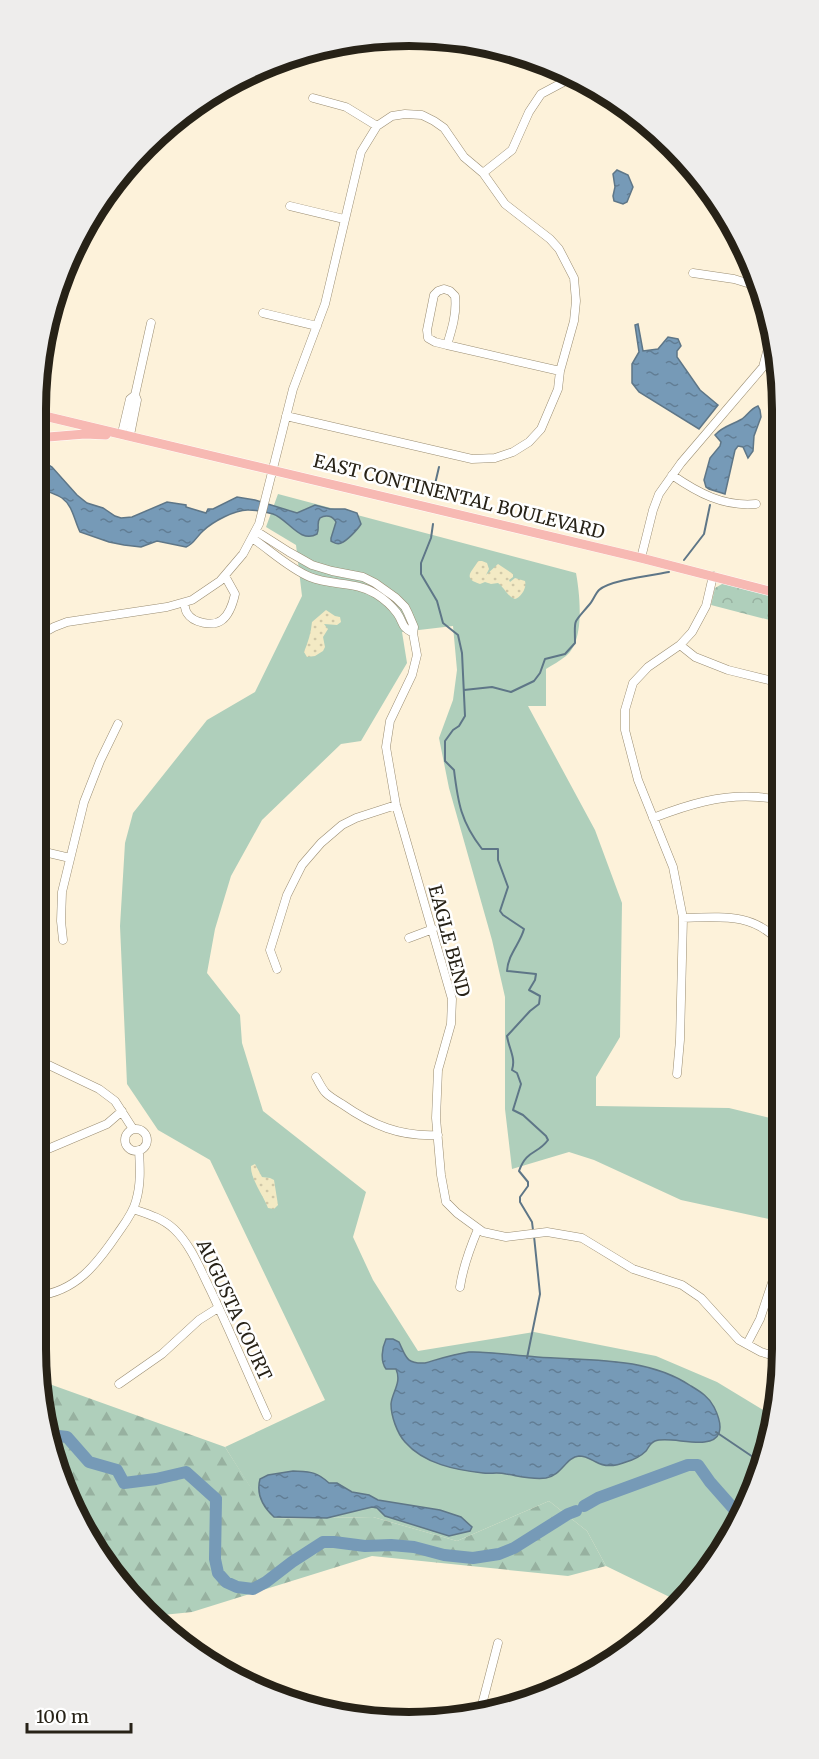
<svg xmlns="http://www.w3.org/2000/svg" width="819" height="1759" font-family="Merriweather,serif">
<defs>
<pattern id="forest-firs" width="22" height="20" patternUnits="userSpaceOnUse" patternTransform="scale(1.5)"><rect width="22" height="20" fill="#afcfbb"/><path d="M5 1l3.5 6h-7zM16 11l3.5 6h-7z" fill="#97b1a0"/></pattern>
<pattern id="sand-dots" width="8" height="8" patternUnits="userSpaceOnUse" patternTransform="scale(1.5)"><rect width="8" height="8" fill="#f3eac4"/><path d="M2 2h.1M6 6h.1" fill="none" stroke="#d0c8a8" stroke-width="1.8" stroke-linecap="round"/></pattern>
<pattern id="park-crowns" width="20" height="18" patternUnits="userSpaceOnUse" patternTransform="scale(1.5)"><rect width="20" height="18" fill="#afcfbb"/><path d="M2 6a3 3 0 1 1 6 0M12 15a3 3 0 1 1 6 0" fill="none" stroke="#97b1a0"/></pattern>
<pattern id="water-ripples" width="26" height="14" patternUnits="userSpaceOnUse" patternTransform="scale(1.5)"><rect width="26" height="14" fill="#769ab7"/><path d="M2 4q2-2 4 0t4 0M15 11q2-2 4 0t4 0" fill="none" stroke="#617d94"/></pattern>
</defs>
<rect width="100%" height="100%" fill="#fdf2da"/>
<path fill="#afcfbb" d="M278 494 576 573C580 595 585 641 566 656 560 661 552 665 546 669V706H528L595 830 622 903 620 1037 596 1077V1106L729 1108 782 1121 783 1222 681 1200 594 1160 569 1152 512 1169 505 1109V997L492 940 449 788 439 738 453 700 457 670 453 626 402 632 407 663 361 741 341 744 262 820 231 876 215 929 207 973 240 1015 242 1043 263 1111 366 1192 353 1237 373 1280 418 1351 534 1332 656 1356 717 1382 770 1414 755 1492 690 1596 682 1603 606 1566 587 1531 549 1501 457 1541 373 1517 270 1519 225 1447 325 1400 210 1160 158 1130 127 1084 120 926 125 843 133 813 207 720 255 692 302 596 296 545 266 527Z"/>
<path fill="url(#forest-firs)" d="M41 1381 225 1447 271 1519 373 1517 457 1541 549 1501 587 1531 606 1566 568 1576 372 1556 192 1612 153 1616 128 1596 56 1470Z"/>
<path fill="url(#sand-dots)" d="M478 561H482L487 563 489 569 486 575 498 564 513 574V577L509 580 510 582 515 578 525 581C527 588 521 597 515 599 507 596 504 587 498 583L491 584 485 582 480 584C461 578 473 571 478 561Z
M326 610 335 616 340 617 341 622 337 625 324 624 328 629 323 637 325 647 323 651 315 656 307 657 304 652C308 642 311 633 312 622Z
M255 1164 262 1177 270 1178 274 1180 278 1205 274 1209 268 1208C264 1197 250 1178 251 1166Z"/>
<path fill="url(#park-crowns)" d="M722 584H728L781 598V623L711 605 715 588Z"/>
<path fill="url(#water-ripples)" stroke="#5e7687" stroke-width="1.5" d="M617 170 628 175 633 187 627 202 623 204 614 201 613 196 615 187 613 174Z
M638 324 643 351 658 349 668 337 678 339 681 346 677 351V357L700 390 718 405 699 429 639 392 632 383V364L639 352 635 325Z
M758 406 760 410 761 417 754 436 753 451 748 458 743 447 738 446 735 450 725 494 709 489 706 487 704 480 710 458 720 446 721 442 715 435C723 426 732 425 742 419 748 415 750 409 758 406Z
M36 457 52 467 77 495 87 503 103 508 115 516 121 518 132 517 167 502 186 505V507L206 513 208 509H213L237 497 255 500 297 513 315 505 330 509H345L357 513 361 524C358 529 347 541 341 543 337 545 335 543 331 541V538L336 522C333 516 326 514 320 518 316 523 320 528 317 534 300 544 288 519 273 514 266 512 256 510 249 510 236 509 212 522 203 531 196 537 194 544 186 547L157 541 141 547 124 545 109 542 80 532C74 520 73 506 62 498 53 492 43 492 36 484Z
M386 1339H393L399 1342C406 1357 406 1364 425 1363 439 1359 454 1354 469 1352 489 1351 516 1356 537 1357 588 1361 646 1356 691 1386 701 1392 709 1397 714 1407 718 1415 722 1425 719 1433 712 1452 670 1435 655 1441 650 1443 649 1447 646 1451 641 1456 633 1460 626 1462 616 1466 606 1468 596 1462 590 1459 586 1456 579 1456 566 1457 562 1475 546 1478 533 1480 519 1476 506 1474 498 1472 491 1474 483 1473 456 1470 424 1464 405 1442 397 1433 391 1416 391 1404 392 1392 402 1383 396 1369H386C380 1361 382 1348 386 1339Z
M293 1471C310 1472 316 1471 329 1483H337L352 1492 369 1495 378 1500 440 1510 461 1517 472 1527 470 1531 449 1536 385 1516 377 1508 372 1507 327 1518 274 1517C263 1507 256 1494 260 1479L268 1475Z"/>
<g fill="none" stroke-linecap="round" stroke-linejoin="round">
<path stroke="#5e7687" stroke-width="2" d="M432 497 439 467
M433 524 431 538 421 563V574L437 601 443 623 458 635 462 653 465 716 459 726 453 730 445 741V761L454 770C458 803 461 822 482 849H498V860L508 887 500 911 503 915 524 929C520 944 508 954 507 971L536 974 535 980 529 990 540 996 539 1004 530 1011 507 1036C509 1049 516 1058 512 1070L517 1073 521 1084 513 1110 523 1115 546 1136 548 1140C537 1155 527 1149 519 1171L528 1182V1186L520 1197V1202L532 1222 533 1230
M684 560 704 534 710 505
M464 690 492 687 511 692 534 681 540 673 545 659 565 654 575 643C575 618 572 625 589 605 593 601 595 594 599 590 610 580 654 575 669 572
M527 1358 540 1294 534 1236
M716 1432 753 1457 761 1459"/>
<path stroke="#769ab7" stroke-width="12" d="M50 1435 67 1437 89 1462 117 1470 124 1483 156 1479 186 1472 216 1499 215 1559 218 1573 226 1582 237 1587 253 1589 266 1582 292 1562 323 1542H334L365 1546 391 1545 414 1547 444 1555 473 1558 499 1554 514 1548 568 1514 576 1511
M584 1506 598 1498 688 1465H698L710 1482 740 1516"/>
<defs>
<path id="minor" d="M556 66 566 80
M313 98 346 107 377 126
M483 173 512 150 529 112 541 94 573 77
M290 206 344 219
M693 273 734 279 760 287
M444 289 450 291 455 296C457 313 452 329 447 345L435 342 428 338 427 330 434 295 438 291Z
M263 313 317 326
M447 345 560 371
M122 433 130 399 135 395
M130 435 137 400 135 395 151 323
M672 475C698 493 724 507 756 504
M256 531 289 552 312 565 332 571 363 577 375 583 396 598 405 607 408 613 414 627 413 633 417 655 412 675 390 721 386 747 396 805 452 999 451 1024 438 1070 436 1118 441 1175 446 1202 457 1213 483 1232 506 1237 547 1232 582 1238 633 1269 682 1285 701 1298 739 1340 761 1352 781 1358
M252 538C270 550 290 569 310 577 332 586 356 581 376 594 384 599 391 605 397 613 404 623 400 626 413 633
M641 558 653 510 659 494 681 463 763 367 772 333
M184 603C185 606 185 610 187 613 193 623 213 627 222 620 230 614 233 603 235 594L225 576
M36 637 54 627 67 622 167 607 192 600 220 581 243 554 259 524 293 389 325 304 361 152 377 126 392 116 405 114 422 115 434 121 444 128 464 157 483 173 505 204 550 239 559 249 574 278 576 301 574 321 560 371 558 389 541 429 529 442 513 452 495 458 472 459 286 416
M680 645 695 657 728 670 781 683
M653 818C687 805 721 794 758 797 766 798 774 798 781 801
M36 850 70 858
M683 918C721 917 755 912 782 945
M409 938 433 929
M63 940 61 921 62 892 84 802 100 761 118 724
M277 969 270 950 287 895 302 865 321 843 342 825 356 818 396 805
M36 1059 99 1089 115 1101 133 1129
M677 1074 680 1040 683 918 673 867 638 780 625 730V710L633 683 648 667 680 645 692 632 706 606 713 576
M316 1077C319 1082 322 1089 326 1093 330 1097 337 1101 342 1104 372 1125 400 1137 438 1135
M125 1140a11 11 0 1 1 22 0a11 11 0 1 1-22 0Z
M36 1154 107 1124 122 1111
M133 1209C148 1214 162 1218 174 1229 191 1245 200 1269 210 1289 230 1331 248 1374 267 1416
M460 1287C463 1266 470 1248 478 1229
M36 1296C76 1292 97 1264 118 1233 125 1223 133 1213 136 1201 141 1184 140 1168 139 1150
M747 1344 760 1319 775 1274 783 1276
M119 1384 162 1354 199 1320 218 1308
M479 1716 498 1643"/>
<path id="major" d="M36 414 641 558 781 594
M36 438 85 434 106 435"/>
</defs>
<use href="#minor" stroke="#9a8d72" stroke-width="9"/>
<use href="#major" stroke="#fff" stroke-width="10"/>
<use href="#minor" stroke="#fff" stroke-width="8"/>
<use href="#major" stroke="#f7b9b3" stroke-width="9"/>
</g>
<g text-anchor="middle" stroke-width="5" stroke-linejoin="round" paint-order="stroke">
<g font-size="18" fill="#272217" stroke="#fff">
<text transform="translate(459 497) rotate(14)" y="6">EAST CONTINENTAL BOULEVARD</text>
<text transform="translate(449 941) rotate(75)" y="6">EAGLE BEND</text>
<text transform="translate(234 1310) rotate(65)" y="6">AUGUSTA COURT</text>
</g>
</g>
<path d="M0 0H819V1759H0ZM409 46H409A363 363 0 0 1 772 409V1349A363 363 0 0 1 409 1712H409A363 363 0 0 1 46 1349V409A363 363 0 0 1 409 46Z" fill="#eeedec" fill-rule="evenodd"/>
<path fill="none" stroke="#272217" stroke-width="8" d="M409 46H409A363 363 0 0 1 772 409V1349A363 363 0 0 1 409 1712H409A363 363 0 0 1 46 1349V409A363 363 0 0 1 409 46Z"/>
<path d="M27 1723v9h104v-9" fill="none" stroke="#272217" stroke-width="3"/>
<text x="36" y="1723" font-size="18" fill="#272217" stroke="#ffffff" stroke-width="4.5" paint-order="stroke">100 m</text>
</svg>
